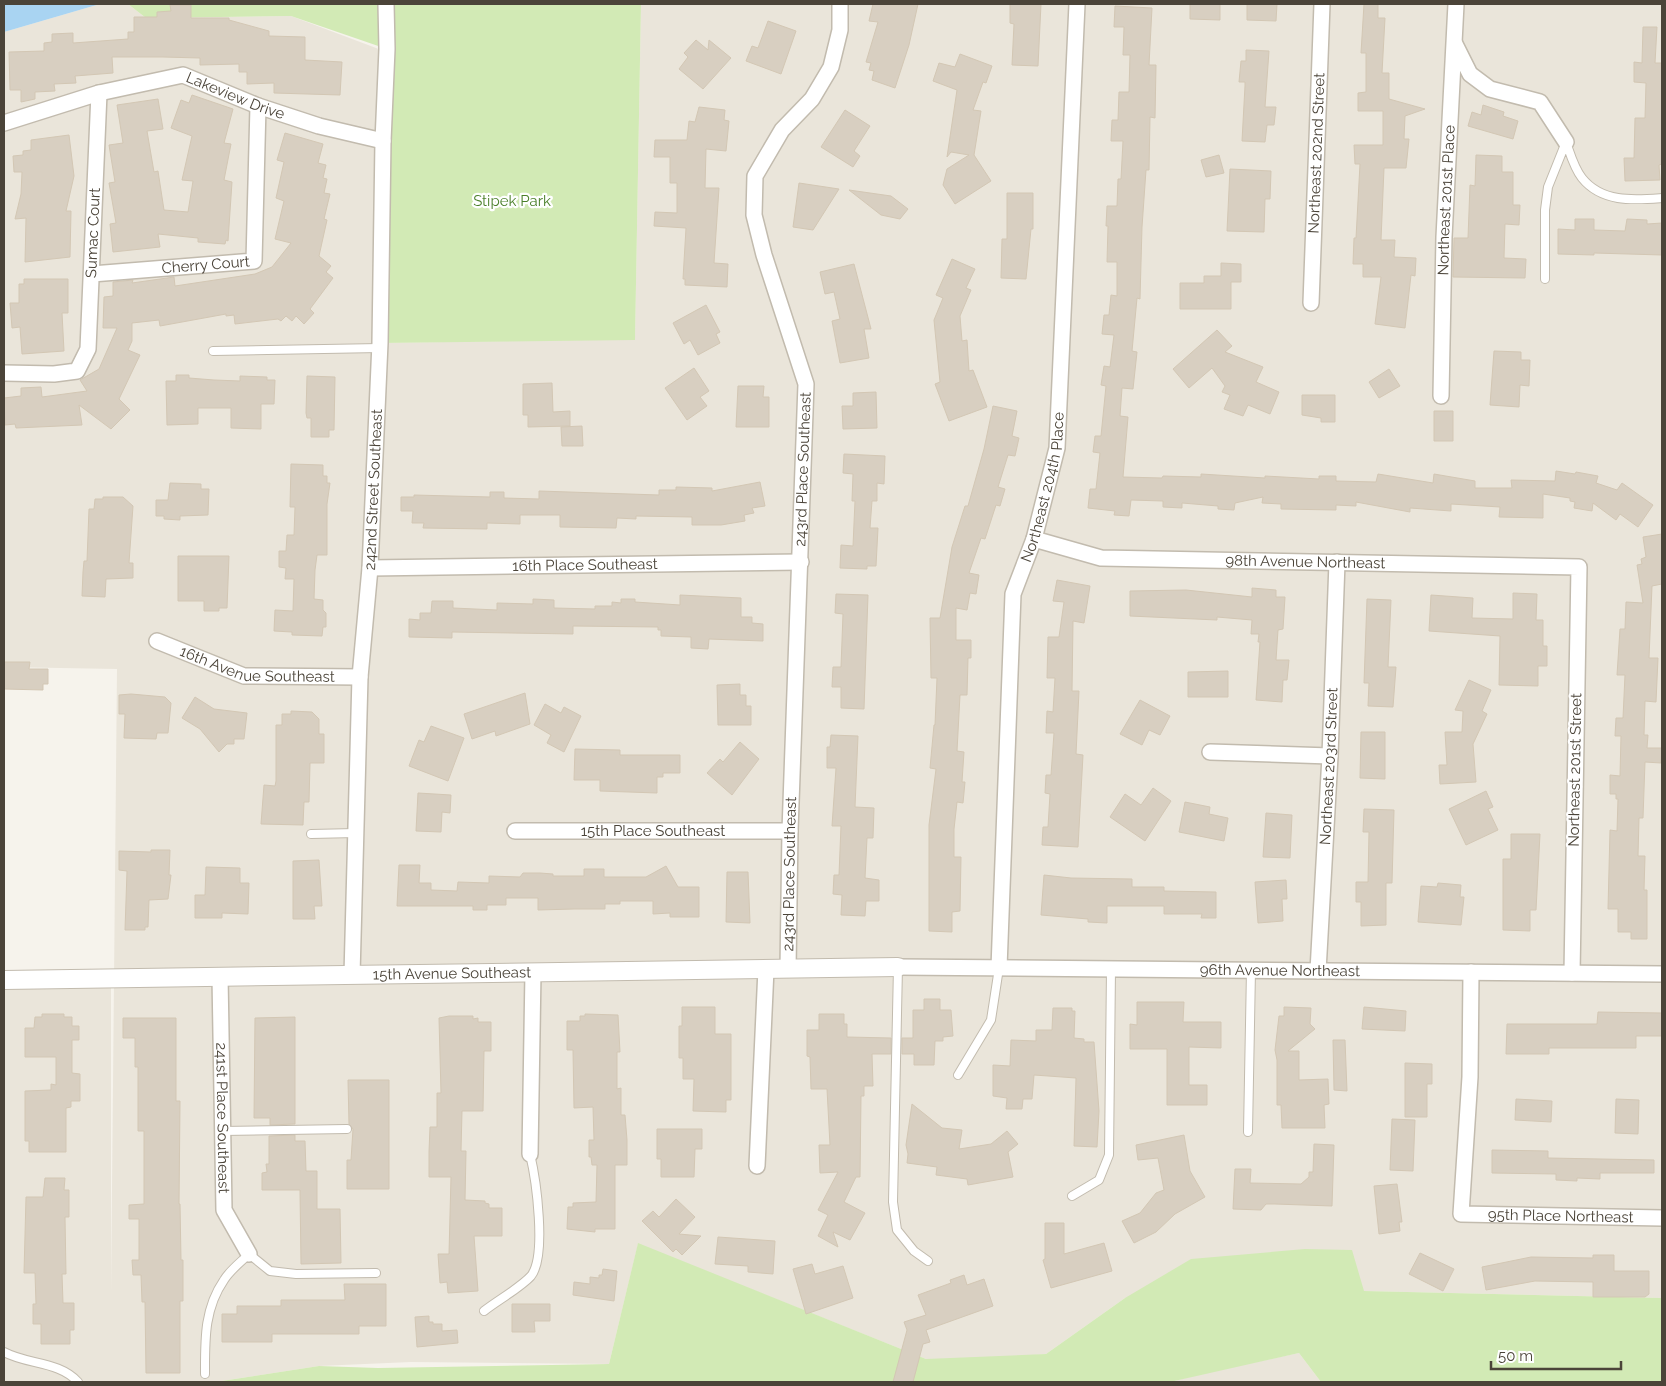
<svg xmlns="http://www.w3.org/2000/svg" width="1666" height="1386" font-family="Raleway,sans-serif">
<rect width="100%" height="100%" fill="#f6f3ec"/>
<path fill="#eae5da" d="M100 4H128L146 18 291 16 392 54 380 343 635 339 641 4H1662V1298L1363 1291 1125 1298 1046 1354 981 1360 926 1359 638 1244 609 1364 411 1362 319 1366 215 1382H4V980L111 978V1293L117 669 4 667V32Z
M1299 1353 1321 1382H1170L1213 1371Z"/>
<path fill="#d2eab5" d="M128 4H386L387 49 291 16 146 18Z
M389 4H641L635 340 380 343Z
M638 1243 926 1359 1046 1354 1125 1298 1191 1259 1305 1249 1352 1250 1364 1291 1662 1298V1382H1321L1299 1353 1170 1382H215L319 1366 378 1368 609 1364Z"/>
<path fill="#a9d4f2" d="M4 4H100L4 32Z"/>
<path fill="#d8cfc1" stroke="#d3c7b4" d="M873 4H918L909 45 895 88 872 80 874 71 869 70 871 63 866 62 878 22 869 21Z
M1010 4H1041L1038 66 1012 65 1014 24 1010 23Z
M1190 4H1220V20L1190 19Z
M1247 4H1277L1276 21 1247 20Z
M1364 4H1378V18H1385L1382 73H1389V99L1425 109 1405 116 1404 139H1409L1406 168H1384L1381 240H1395L1394 257 1416 258 1415 276 1411 275 1405 328 1375 324 1381 277H1363V264H1353L1354 238H1356L1360 164H1355L1354 145H1383V111H1358V93L1366 92V53H1361Z
M170 5H191V18H229V20L269 31V36L305 37V60L342 62 340 95 274 93V83L247 84V72H239V64L200 65V58L163 57H112L113 73 75 76 76 83 54 84 55 91 35 92V99L21 102V90H10L9 52 44 51V43L52 42V34L73 33V43L128 39V32H134V17H157V12L171 11Z
M1115 6 1152 8 1149 65H1156L1155 118 1150 117 1149 170H1146L1142 227 1140 299 1137 298 1132 351 1137 352 1133 389 1122 388 1120 416 1128 417 1123 477 1162 478 1163 476 1201 477V474L1265 478V476L1319 479V476H1336V481L1376 482 1378 474 1433 483 1434 474 1475 481V488H1512L1511 480 1555 481 1556 471 1575 474 1576 472 1598 476 1596 483 1617 490 1622 483 1653 505 1638 527 1620 514 1616 520 1593 503 1592 511 1574 508 1575 502 1570 501V498L1543 494V518L1499 517 1500 507 1451 504V511L1410 508V512L1356 502V506L1336 505V510L1281 509V504L1262 503 1263 497 1235 503 1234 510 1218 509V506L1182 503V508L1163 507V501L1131 500 1129 516 1114 515 1115 511 1088 508 1090 489H1096L1100 453 1093 452 1095 436H1101L1106 386 1101 385 1104 366 1110 367 1114 335 1102 334 1104 315H1109L1111 295 1117 296V262H1107L1108 226H1106L1107 206H1117L1118 179H1121L1123 141H1111L1112 120H1118L1119 92H1129L1130 55H1123L1124 27H1114Z
M768 21 796 31 781 74 746 61 752 46 758 48Z
M1643 27H1657L1655 63H1662V164L1659 165 1660 180 1625 181 1624 158H1634L1635 118H1645L1646 83 1634 82V62L1642 63Z
M696 40 708 50 709 40 731 58 703 89 679 69 688 57 684 53Z
M1246 50 1269 51 1265 107H1276L1274 125H1267L1265 142 1242 141 1245 86V82H1239L1241 61H1246Z
M960 54 992 66 986 83 983 82 973 110 981 111 974 155 991 181 955 204 943 185 947 169 969 155 951 152 947 157 957 90 933 81 939 63 955 67Z
M192 95 233 109 224 143 231 144 224 180 232 182 228 241 226 240 225 244 198 242V238L158 234 160 247 113 252 110 224 116 223 109 183 115 182 109 145 123 143 117 105 158 99 163 129 147 131 154 172 158 171 164 210 188 212 193 181 182 180 192 136 171 128 181 100 189 103Z
M1483 105 1504 112 1503 116 1518 121 1513 139 1468 126 1472 112 1481 115Z
M699 107 725 110 724 120 729 121 726 151 706 149 705 188H719L714 263 728 264 727 287 685 285V279H683L686 228 654 226 655 212 677 213V183H670V157H654L655 140H687L689 121 695 122Z
M845 110 870 126 854 151 860 156 853 167 821 147Z
M285 133 323 144 318 163 326 165 323 178 327 179 324 193 330 194 324 219 327 220 319 256 331 266 326 272 333 278 310 309 314 313 304 324 296 316 292 321 286 316 281 321 278 319 235 324 234 315 226 316V314L160 326 159 320 132 323V341L128 350 140 355 119 399 130 410 111 429 79 405 82 425 16 428 15 424 5 425 4 398 21 396V388L41 387 42 397 87 391 80 380 99 369 117 328H103L104 297 113 296V282L133 280 132 283 174 277 175 286 255 274 272 267 291 243 275 239 284 201 276 198 284 162 277 160Z
M69 135 74 176 66 211H71L70 257 25 262 26 218 15 219 21 194 22 172H14L13 156 23 155V151L31 150V140Z
M1219 155 1224 173 1206 177 1201 160Z
M1476 155 1502 156V172H1513V205H1520L1519 225 1505 224 1504 258 1526 259 1525 278 1453 277 1454 238H1468L1470 185 1475 186Z
M1230 169 1271 171 1270 199H1265L1264 232 1227 231Z
M799 183 839 189 813 230 793 227Z
M849 190 891 196 908 209 900 219 881 215Z
M1007 193H1033V229H1031L1026 279 1001 278 1002 239H1007Z
M1575 219H1594V230L1625 231 1627 219 1647 220V224L1662 223V255L1594 253V255L1558 254V229L1575 230Z
M952 259 975 269 966 288 971 290 960 316 962 341 967 340 969 371 973 370 987 407 949 421 935 384 940 382 934 320 943 298 936 295Z
M1221 263 1241 264V282H1231V309H1180V283H1204V276H1221Z
M854 264 871 329H864L869 358 840 363 832 321 840 319 834 292 825 294 820 272Z
M24 279H68V313H62L64 351 22 354 20 327 12 328 10 303H19V284H24Z
M706 305 720 332 716 334 720 343 698 355 690 340 684 344 673 323Z
M1217 330 1232 346 1225 352 1263 367 1256 382 1279 392 1270 414 1248 405 1243 416 1224 409 1230 395 1222 392 1225 386 1212 368 1189 388 1173 369Z
M1494 351 1521 352V360H1530L1529 386 1520 385 1519 407 1490 405Z
M694 368 709 391 700 397 707 406 687 420 665 388Z
M1389 369 1400 386 1379 398 1369 382Z
M176 375H189V378L214 380 240 381V376L267 377V380H275L274 404H261V429L231 428V408H198V424L167 425 166 381H176Z
M307 376 335 377 334 430H329V437H311V418H307L306 413Z
M552 383 553 412 570 411V426L528 427V415H523V384Z
M738 386H764L763 397H769V427H736Z
M876 392 877 428 843 429 842 406H853V393Z
M1302 395H1335V422H1321V418L1302 415Z
M993 406 1017 411 1012 436 1019 438 1015 456 1008 455 998 487 1005 489 1000 506 996 505 985 539 981 538 969 573 979 575 976 594 970 593 967 610 956 608V640H971V658H968L967 695H960L957 751 964 752 962 782H965L963 803 957 802 954 829V857H961L960 911 952 912V932L929 931V825L936 769 930 768 934 725H935L937 678H931L930 618H940L952 547 965 506H968L984 449Z
M1434 411H1453V441H1434Z
M582 426 583 446H562L561 427Z
M844 454 885 456 884 484 877 483V501H872L870 528H878L876 566H867V569L840 568 841 545 853 546 855 501H852L853 474 843 473Z
M291 464 323 465V476H327V483H330L327 504V555H317L315 570 314 599 323 600V610L326 613V627H323L322 636 292 635V632L274 631 275 610 293 611 294 579H285L286 568 279 567V551H286L287 535H294L295 507H290Z
M760 482 765 506 752 508 754 513 744 515 745 521 721 525H692V517L636 516V519L617 518 616 528 560 527V515H520V524L487 523V529L423 528 424 523H412L413 511H401V497H414V495L490 497V492H504V498L539 499V491L659 495V490H676V487L712 488V491Z
M170 483 201 484V489H209L208 515 180 516V520L164 519V516H156V500H168Z
M103 497H123L133 506 129 563H133V578L106 579 105 597 82 596 83 572 84 561H87L89 509H94L95 499H103Z
M1662 534V584L1652 586 1649 658H1658L1656 702 1645 701 1644 735H1648L1647 748H1662L1661 763 1645 762 1643 818H1639L1638 856H1645L1644 890H1647V939H1631V932H1618V909H1608L1610 830 1617 831 1618 799H1616V794H1610V775L1620 776 1621 736H1615L1616 718H1623L1625 675H1617L1620 629H1625L1626 602 1643 603 1637 565 1642 564 1641 559 1646 557 1643 537Z
M178 556H229L227 608H219V611H204V601H178Z
M1057 580 1090 586 1084 623 1073 621 1072 691H1079L1076 754 1083 755 1078 847 1042 845 1043 827H1048L1050 794 1045 793 1046 775H1051L1054 733H1046L1047 711 1053 712 1055 678H1047L1048 637H1059L1064 602 1053 601Z
M1252 588 1276 590V597H1285L1283 629 1278 630 1276 660H1289L1287 680H1283L1282 702 1256 700 1260 642H1258L1259 634H1251L1252 620 1217 617V620L1130 616V591L1186 590 1252 597Z
M1513 593 1537 594 1536 620H1543V646H1547V666H1538V686L1499 685 1500 636 1429 631 1431 595 1473 598 1472 618 1513 619Z
M836 594 868 595 864 709 841 708V687H832L833 667H841L843 614 835 613Z
M680 595 741 598V617H752V623L763 624V641L709 639 708 649 691 648V637L661 636V630H658V627L573 626V634L452 632V638L409 637V619L420 620V613H431L432 601H453V608L497 610V603L533 604V599L554 600V608L595 609V606H612V602L621 603V599H635V602L680 605Z
M1367 599 1391 600 1388 667H1396L1393 707 1368 706 1369 683H1364Z
M4 662H30L29 669H48V684H43V690L4 689Z
M1228 671V697H1188V672Z
M1469 680 1491 690 1482 711 1487 714 1473 744 1476 782 1440 784 1439 765H1447L1445 732H1462L1463 711 1455 710Z
M740 684V695H746V706H751V725H718L717 685Z
M525 693 530 724 496 736 495 731 472 739 464 714Z
M131 694 165 697 171 703 168 733H157L156 739 124 738 125 714H119V695Z
M195 697 214 709 247 713 244 739H234V744H227L219 752 200 729 182 718Z
M1140 700 1170 716 1160 735 1149 730 1142 745 1120 734Z
M545 704 561 713 564 707 581 716 564 752 547 743 551 735 534 725Z
M291 711 312 712 319 719V734H324V763H310L309 802H304L303 825 261 824 264 785 275 786 276 781V725H282V714H291Z
M431 726 464 738 448 781 409 766 419 740 424 742Z
M1361 732H1385V779L1360 778Z
M831 735 858 736 855 807 874 808 873 838H867L865 878 879 880V901H866L865 916 841 915 842 895 833 894 834 875H839L841 826H832L836 768H827V747H830Z
M740 742 759 759 732 795 707 773 720 759 723 762Z
M575 749 620 750V755H680V773H663V777H657V793L600 791V780H574Z
M1153 788 1171 801 1145 841 1110 817 1125 794 1141 805Z
M1486 791 1493 807 1488 809 1498 830 1466 845 1449 809Z
M418 793 451 795 450 813 442 812 441 832 416 831Z
M1185 802 1210 807 1209 814 1228 818 1224 841 1179 832Z
M1364 809 1394 810 1392 883H1386V925L1361 926V902H1356V882H1368L1369 832H1363Z
M1266 813 1292 815 1290 858 1263 857Z
M1511 834H1540L1536 910H1530V931L1503 930V859H1511Z
M151 850H170L169 875H171L168 899 149 900 148 927H145V930H125L127 871 119 870V851L151 852Z
M319 860 322 906H314L315 919H293V861Z
M399 865H420L419 883H431V890L457 891 458 882 489 883V876L520 877 523 873H540L553 874V876H584V869H604V877H646L666 866 678 887H699V917H670V913L653 914V901H620V904H605V909H574L538 910V898H506V905H487V910H473V906H397Z
M206 867 240 868V883H249L248 914 222 913V918H195V895H205Z
M727 872H748L750 923 726 922Z
M1044 875 1071 878 1132 879V887H1164V891L1216 892V918H1201L1202 914H1164V906H1107V923L1088 922V919L1041 915Z
M1286 880 1287 899H1282L1283 921 1258 923 1255 882Z
M1438 883 1461 885 1460 897H1464L1461 925 1418 922 1421 886 1437 887Z
M924 999H940V1010H951L953 1036 943 1037V1041H935L934 1065H914V1054H902V1038H913V1010H924Z
M1137 1002H1184L1183 1022H1221V1048L1189 1047V1085H1207V1105H1167V1049H1130V1024L1137 1025Z
M682 1007H715V1034H731V1100H726V1112L693 1111 694 1079H683V1058H679V1026H682Z
M1284 1007 1311 1008 1310 1024 1315 1029 1288 1051H1299V1080L1328 1079 1329 1104 1324 1105 1325 1128H1282L1281 1105H1277V1060L1275 1050 1279 1016H1284Z
M1364 1007 1406 1011 1405 1031 1362 1029Z
M1053 1008H1072V1011H1075L1074 1038 1084 1039V1042H1094L1099 1111 1097 1147 1074 1146 1076 1078 1034 1075 1032 1099H1023L1022 1109H1006L1007 1098 993 1096V1065L1010 1066 1011 1040 1036 1041V1030H1052Z
M1598 1012 1662 1013V1036H1636V1048H1549V1054H1506L1507 1024H1597Z
M42 1014H64V1017H72V1026H79V1040H72V1073L80 1074V1101H71V1107L66 1108V1152H29V1141H25V1091L51 1090V1084L56 1085V1057H25V1028H34L35 1017H42Z
M585 1014 618 1015 620 1052H617V1089L621 1088V1115H625L627 1140V1165H615V1229H595V1232L567 1229 568 1207H573V1203L596 1202 597 1165H592L591 1157H589V1140H594L593 1107 574 1108 573 1050H567V1021H580V1016H585Z
M819 1014H844V1024H847V1037L891 1038V1054H872L873 1086H864V1096H861L860 1177H856L844 1202 865 1213 850 1240 833 1232 838 1247 818 1236 828 1215 818 1210 838 1172 820 1173 819 1145H830L827 1089H811L810 1057 807 1056V1030H819Z
M449 1016H473V1019L478 1018V1022H491V1051H484L483 1111H462L461 1151H466L465 1200 485 1201V1203L489 1204V1208H502V1236H474L478 1291 448 1293 447 1282 440 1283 438 1254H449L451 1177H429V1152L430 1127H437V1093H441L439 1018Z
M295 1017V1124L270 1125V1118H254L255 1018Z
M123 1018H176V1101H180L179 1204H180L181 1260H183V1301H180V1373H146L145 1302H142L141 1275H133L132 1260H139V1219H129V1205L144 1204V1131H138V1067H135V1038H123Z
M1333 1040H1345L1347 1091 1334 1090Z
M1405 1063 1432 1064V1084H1427V1117H1405Z
M348 1080H389V1189H347V1160H351L353 1129 349 1124Z
M1516 1099 1552 1101 1551 1122 1515 1120Z
M1616 1099 1639 1100 1638 1134 1615 1133Z
M912 1104 942 1128 962 1130 959 1149 991 1144 1007 1131 1018 1144 1008 1152 1013 1177 968 1185 967 1179 936 1175 937 1167 907 1163 908 1154 906 1145Z
M1392 1119 1415 1120 1413 1171 1390 1170Z
M657 1129H702V1149H695L694 1177H661V1159H657Z
M295 1135V1141H305L306 1171H317V1209H340L341 1263 301 1264 300 1190H262V1173L267 1172 266 1164H269V1136Z
M1184 1135 1190 1171 1205 1197 1175 1214 1156 1232 1134 1243 1122 1221 1140 1213 1156 1193 1164 1190 1158 1158 1138 1160 1136 1145Z
M1314 1144 1334 1145 1332 1206 1275 1204H1266L1261 1210 1233 1209 1235 1169H1251L1250 1183 1301 1184 1309 1177V1172H1313Z
M1492 1150 1548 1151V1158L1654 1160V1173H1600V1179L1577 1178V1181L1556 1180V1174L1492 1173Z
M45 1178H65L64 1190H69V1217H65L66 1274H62L63 1303H74V1330H70V1344H41V1324H33V1304H36L35 1273H24L26 1197H43Z
M1397 1184 1402 1222H1399L1400 1231 1379 1234 1374 1186Z
M676 1199 695 1217 679 1234 701 1236 682 1255 676 1249 673 1252 642 1221 653 1211 659 1217Z
M1045 1223H1064V1254L1104 1243 1112 1271 1051 1288 1043 1260 1045 1259Z
M718 1237 775 1241 773 1274 748 1272V1266L715 1264Z
M1420 1253 1454 1269 1443 1291 1409 1274Z
M1593 1255H1614V1271H1649V1294L1645 1297H1593V1282L1535 1281 1486 1290 1482 1267 1531 1257 1593 1258Z
M812 1264 815 1274 843 1266 853 1298 806 1314 793 1269Z
M603 1269 617 1271 614 1301 573 1295 574 1282 590 1284V1277L599 1278V1275H602Z
M964 1275 967 1285 984 1279 993 1306 926 1330 930 1342 923 1344 913 1382H893L907 1330 904 1322 926 1315 918 1295 951 1283 950 1280Z
M344 1284H386V1326H359V1334H272V1342H222V1314H237V1306H281V1300H345Z
M512 1304H550V1321H534L535 1332H512Z
M429 1316V1322H433V1324H442V1331L457 1330 458 1343 417 1347 415 1317Z"/>
<g fill="none" stroke-linecap="round" stroke-linejoin="round">
<defs>
<path id="service" d="M1566 142C1570 153 1574 168 1582 178 1602 203 1634 200 1662 198
M1545 279V210L1548 187 1566 142
M213 351 380 348
M311 834 356 833
M898 967 893 1202 897 1230 914 1251 928 1261
M958 1075 991 1020 999 968
M222 1131 347 1129
M1248 1132 1251 970
M1072 1196 1099 1180 1109 1155 1111 969
M484 1311C498 1300 520 1288 531 1276 547 1256 536 1179 530 1154
M4 1352C28 1365 59 1361 78 1382
M205 1374C205 1340 204 1309 224 1280 230 1270 241 1262 249 1254L270 1271 296 1274 376 1273"/>
<g id="minor">
<path d="M1455 44 1470 74 1490 89 1540 102 1566 142"/>
<path id="s1" d="M4 123 99 93 183 75 258 106 319 126 383 141"/>
<path id="s2" d="M92 274 254 261 258 106"/>
<path id="s3" d="M1311 303 1322 4"/>
<path id="s4" d="M4 373 54 374 77 371 88 349 99 93"/>
<path id="s5" d="M1441 396 1444 237 1456 4"/>
<path id="s6" d="M1034 539 1101 558 1579 567 1572 973"/>
<path id="s7" d="M370 568 801 562"/>
<path id="s8" d="M157 641 244 676 360 677"/>
<path d="M1210 752 1330 756"/>
<path id="s9" d="M515 831H790"/>
<path id="s10" d="M898 967 1662 974"/>
<path id="s11" d="M999 968 1013 594 1034 539 1057 448 1077 4"/>
<path id="s12" d="M788 969 790 831 806 384 764 255 754 215 755 176 782 130 812 99 831 67 840 30V4"/>
<path id="s13" d="M1318 971 1330 756 1337 562"/>
<path id="s14" d="M1471 972 1470 1077 1461 1214 1662 1218"/>
<path id="s15" d="M352 975 360 677 370 568 380 343 383 141 387 49 386 4"/>
<path id="s16" d="M220 976 224 1210 249 1254"/>
<path d="M530 1154 533 972"/>
<path d="M757 1166 766 969"/>
</g>
<g id="tertiary">
<path id="s17" d="M4 980 898 967"/>
</g>
</defs>
<use href="#service" stroke="#c2bbae" stroke-width="10"/>
<use href="#minor" stroke="#c2bbae" stroke-width="18"/>
<use href="#tertiary" stroke="#c2bbae" stroke-width="20"/>
<use href="#service" stroke="#fff" stroke-width="8"/>
<use href="#minor" stroke="#fff" stroke-width="15"/>
<use href="#tertiary" stroke="#fff" stroke-width="18"/>
</g>
<g text-anchor="middle" stroke-width="4.5" stroke-linejoin="round" paint-order="stroke">
<g font-size="15" fill="#4b4439" stroke="#fff">
<text dy="5" stroke="none"><textPath href="#s1" startOffset="242">Lakeview Drive</textPath></text>
<text dy="5" stroke="none"><textPath href="#s3" startOffset="150">Northeast 202nd Street</textPath></text>
<text dy="5" stroke="none"><textPath href="#s5" startOffset="196">Northeast 201st Place</textPath></text>
<text dy="5" stroke="none"><textPath href="#s4" startOffset="214">Sumac Court</textPath></text>
<text dy="5" stroke="none"><textPath href="#s2" startOffset="114">Cherry Court</textPath></text>
<text dy="5" stroke="none"><textPath href="#s12" startOffset="500">243rd Place Southeast</textPath></text>
<text dy="5" stroke="none"><textPath href="#s11" startOffset="486">Northeast 204th Place</textPath></text>
<text dy="5" stroke="none"><textPath href="#s15" startOffset="486">242nd Street Southeast</textPath></text>
<text dy="5" stroke="none"><textPath href="#s6" startOffset="274">98th Avenue Northeast</textPath></text>
<text dy="5" stroke="none"><textPath href="#s7" startOffset="215">16th Place Southeast</textPath></text>
<text dy="5" stroke="none"><textPath href="#s8" startOffset="105">16th Avenue Southeast</textPath></text>
<text dy="5" stroke="none"><textPath href="#s13" startOffset="205">Northeast 203rd Street</textPath></text>
<text transform="translate(1575 770) rotate(-89)" y="5">Northeast 201st Street</text>
<text dy="5" stroke="none"><textPath href="#s9" startOffset="138">15th Place Southeast</textPath></text>
<text dy="5" stroke="none"><textPath href="#s12" startOffset="95">243rd Place Southeast</textPath></text>
<text dy="5" stroke="none"><textPath href="#s10" startOffset="382">96th Avenue Northeast</textPath></text>
<text dy="5" stroke="none"><textPath href="#s17" startOffset="448">15th Avenue Southeast</textPath></text>
<text dy="5" stroke="none"><textPath href="#s16" startOffset="142">241st Place Southeast</textPath></text>
<text dy="5" stroke="none"><textPath href="#s14" startOffset="342">95th Place Northeast</textPath></text>
</g>
<g font-size="15" fill="#4a7f2a" stroke="#fff">
<text x="512" y="206">Stipek Park</text>
</g>
</g>
<rect width="1666" height="1386" fill="none" stroke="#4b4439" stroke-width="10"/>
<path d="M1491 1361v8h130v-8" fill="none" stroke="#4b4439" stroke-width="2.5"/>
<text x="1498" y="1361" font-size="15" fill="#4b4439" stroke="#ffffff" stroke-width="4" paint-order="stroke">50 m</text>
</svg>
